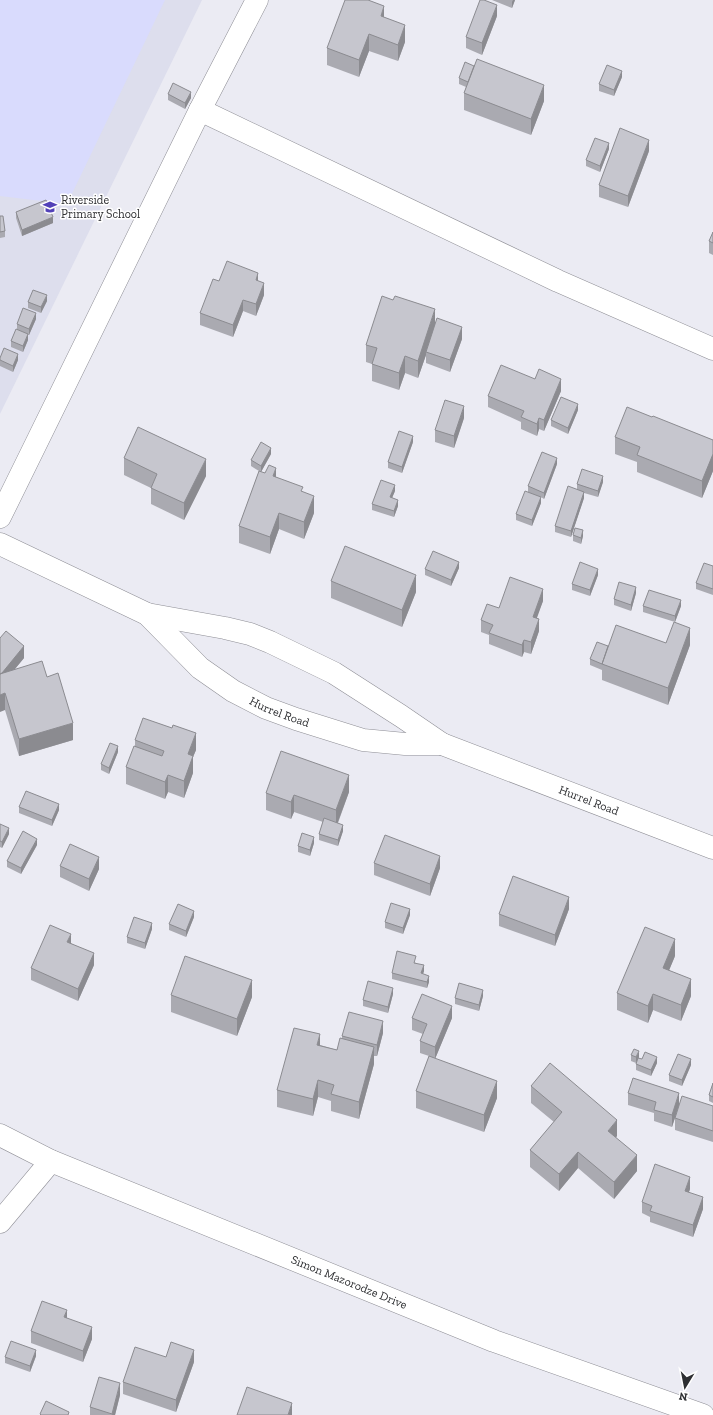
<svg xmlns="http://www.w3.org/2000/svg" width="713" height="1415" font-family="'Zilla Slab',serif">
<rect width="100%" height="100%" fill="#ebebf3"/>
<path fill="#dddeed" d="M0 0H202L0 414Z"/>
<path fill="#d9dbfd" d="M0 0H165L67 204 0 196Z"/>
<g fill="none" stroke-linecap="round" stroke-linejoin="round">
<defs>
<g id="minor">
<path d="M200 110 558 281 713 349"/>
<path d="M0 517 200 110 257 0"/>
<path id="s1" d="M0 544 147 614 225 628 250 634 270 642 334 673 401 716 442 744 713 848"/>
<path id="s2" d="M147 614 200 668 233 691 266 708 296 719 363 740 405 744H442"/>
<path id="s3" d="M0 1135 51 1161 494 1341 703 1415"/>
<path d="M0 1222 51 1161"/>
</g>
</defs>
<use href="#minor" stroke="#8e8e95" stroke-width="23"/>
<use href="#minor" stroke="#fff" stroke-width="22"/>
</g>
<path fill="#aaaab1" d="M492 0H515L512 8Z
M497 16 482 55 466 48V37Z
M384 17 405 42 398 61 369 51 359 77 327 65V48Z
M622 77 614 96 599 91V84Z
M459 78 544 101 531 135 464 110V93L466 87 459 84Z
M168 94 191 98 185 109 168 100Z
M609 149 600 172 586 166V160Z
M649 151 628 207 599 197V185Z
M16 212 53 223 22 236 16 218Z
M0 216 5 231V237L0 238Z
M713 232V255L709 253V241Z
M219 281H258L264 295 256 316 243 311 233 337 200 325V313Z
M47 301 41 313 28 308V302Z
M36 319 29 335H28V340L23 352 11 347V341L17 330V324Z
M435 323 462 339 450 372 426 363V355L418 378 405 373 399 390 372 381V364L366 362V345Z
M0 358 18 360 13 372 0 366Z
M561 391 544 431 539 429 537 436 521 429V422L488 407V396Z
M578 410 568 434 551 426V420Z
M652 417 713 440V471L702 498 637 472V462L615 454V437Z
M464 418 454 448 435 442V430Z
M413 442 402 473 388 468V462Z
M271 454 261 472 276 477 303 492 314 513 304 539 279 529 270 554 239 543V526L259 471 251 466V460Z
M124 458 206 476 184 520 151 504V488L124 475Z
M557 464 544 499 541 497V503L532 526 516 520V514L528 492V486Z
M603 482 598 497 584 493V498L571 537 555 532V526L577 490V484Z
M395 491 392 497 398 506 394 517 372 510V504Z
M573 535 583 536 581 544 573 541Z
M713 566V595L696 589V583Z
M459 568 451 586 425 575V569Z
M598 575 590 596 572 590V584Z
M331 581 416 592 402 627 331 598Z
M636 593 631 611 614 605V599Z
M543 601 536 618 539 631 531 654 524 652 522 657 489 644V635L481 632V620L499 608Z
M643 606H681L675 622 643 612Z
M0 638 24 658 15 669 47 677 73 740 19 756 5 710Z
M666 643 690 645 668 705 602 680V670L590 665V659L608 646Z
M135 740 196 750 193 757V773L184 798 168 792 165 799 126 784V767L135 746Z
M118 752 109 774 101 770V764Z
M349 792 338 823 343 831 338 846 319 840V834L323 822 294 812 291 819 266 810V793Z
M19 807 59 810 52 826 19 813Z
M0 824 9 834 2 848 0 847Z
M314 843 310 856 298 852V846Z
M37 845 21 874 7 867V861Z
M374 863 440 868 430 896 374 875Z
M60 866 99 869 89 891 60 877Z
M569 909 555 946 499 926V914Z
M410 915 403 934 385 928V922Z
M194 917 186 937 169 930V924Z
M152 929 145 949 127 943V937Z
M71 943 94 965 78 1001 31 980V968Z
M675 956 669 970 691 996 681 1021 653 1010 648 1023 617 1010V993Z
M416 962 415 963 424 971 423 974 429 982 427 988 392 979V973Z
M393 994 388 1013 363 1006V1000Z
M171 995 252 997 237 1036 171 1012Z
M483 996 479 1011 455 1004V998Z
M412 1018H452L435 1059 497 1098 484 1132 416 1108V1091L429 1056 420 1053V1041L423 1034 412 1030Z
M383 1033 377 1056H374V1064L359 1119 331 1111V1101L318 1097 313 1116 277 1107V1090L320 1045 337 1050 342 1038V1036Z
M631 1055 639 1057 636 1063 631 1061Z
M642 1059 657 1063 651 1076 636 1070V1064Z
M691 1065 682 1086 669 1081V1075Z
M713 1083V1103L709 1101V1095Z
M531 1086 617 1136 616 1137 637 1171 614 1199 578 1168 559 1191 530 1167V1150L554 1122 531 1103Z
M628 1093 679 1105 713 1106V1142L675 1130V1118L672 1127 654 1121V1113L628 1105Z
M690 1189 689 1192 703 1209 693 1237 650 1222V1217L642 1213V1202Z
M67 1318 92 1339 83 1362 31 1343V1331Z
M36 1356 30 1372 5 1363V1357Z
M194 1362 176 1412 123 1394V1382Z
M120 1395 115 1415H90V1407Z"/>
<path fill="#8b8b90" d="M513 0H515L512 8V2Z
M497 5V16L482 55V43Z
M384 6V23L381 16Z
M405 25V42L398 61V45Z
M369 34V51L359 77V60Z
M622 71V77L614 96V90Z
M544 85V101L531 135V119Z
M191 92V98L185 109V103Z
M649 140V151L628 207V196Z
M609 143V149L600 172V166Z
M53 217V223L22 236V230Z
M258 273V285L256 280Z
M264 283V295L256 316V304Z
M47 295V301L41 313V307Z
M243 300V311L233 337V325Z
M435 309V326L426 352V355L418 378V361Z
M36 313V319L29 335V329Z
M462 327V339L450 372V360Z
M28 334V340L23 352V346Z
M18 354V360L13 372V366Z
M405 356V373L399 390V373Z
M561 379V391L544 431V420Z
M578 404V410L568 434V428Z
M464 406V418L454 448V436Z
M539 418V429L537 436V424Z
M413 436V442L402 473V467Z
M271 448V454L261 472V466Z
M713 454V471L702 498V481Z
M557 458V464L544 499V493Z
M206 459V476L184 520V503Z
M276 468V484L273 476Z
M603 476V482L598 497V491Z
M395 485V491L390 503V497Z
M584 492V498L571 537V531Z
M314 496V513L304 539V522Z
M541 497V503L532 526V520Z
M398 500V506L394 517V511Z
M279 513V529L270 554V537Z
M583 530V536L581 544V538Z
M459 562V568L451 586V580Z
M598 569V575L590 596V590Z
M416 575V592L402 627V610Z
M636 587V593L631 611V605Z
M543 589V601L533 629V617Z
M681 600V606L675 622V616Z
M539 619V631L531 654V642Z
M690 628V645L668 705V688Z
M524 640V652L522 657V645Z
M24 646V658L0 687V675Z
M5 693V710L0 712V695Z
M73 723V740L19 756V739Z
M196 733V750L193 757V773L184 798V781L188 754Z
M118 746V752L109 774V768Z
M168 775V792L165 799V782Z
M349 775V792L336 827V810Z
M294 795V812L291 819V802Z
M59 804V810L52 826V820Z
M343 825V831L338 846V840Z
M9 828V834L2 848V842Z
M314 837V843L310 856V850Z
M37 839V845L21 874V868Z
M440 856V868L430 896V884Z
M99 857V869L89 891V879Z
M569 897V909L555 946V935Z
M410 909V915L403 934V928Z
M194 911V917L186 937V931Z
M152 923V929L145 949V943Z
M71 934V946L67 942Z
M675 939V956L663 985V968Z
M94 953V965L78 1001V989Z
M424 965V971L421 979V973Z
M429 976V982L427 988V982Z
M691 979V996L681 1021V1005Z
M252 980V997L237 1036V1019Z
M393 988V994L388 1013V1007Z
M483 990V996L479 1011V1005Z
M653 994V1010L648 1023V1006Z
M452 1006V1018L435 1059V1047Z
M383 1021V1033L377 1056V1045Z
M320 1034V1051L317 1045Z
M374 1047V1064L359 1119V1102Z
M639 1051V1057L636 1063V1057Z
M657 1057V1063L651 1076V1070Z
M691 1059V1065L682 1086V1080Z
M318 1080V1097L313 1116V1099Z
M497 1081V1098L484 1132V1115Z
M679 1093V1105L672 1127V1115Z
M617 1120V1136L608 1147V1131Z
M578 1152V1168L559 1191V1174Z
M637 1155V1171L614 1199V1182Z
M690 1177V1189L685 1203V1191Z
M703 1197V1209L693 1237V1225Z
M67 1310V1321L64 1317Z
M92 1327V1339L83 1362V1351Z
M36 1350V1356L30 1372V1366Z
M194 1350V1362L176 1412V1400Z
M120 1383V1395L115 1415H112Z
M292 1403V1415H288Z"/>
<path fill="#c6c6ce" stroke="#8b8b90" d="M345 0H368L384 6 381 16 405 25 398 45 369 34 359 60 327 48Z
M480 0H484L497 5 482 43 466 37Z
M477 59 544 85 531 119 464 93Z
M465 62 474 66 468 82 459 78Z
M607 65 622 71 614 90 599 84Z
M173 83 191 92 185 103 168 94Z
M620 128 649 140 628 196 599 185Z
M595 138 609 143 600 166 586 160Z
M46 200 53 217 22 230 16 212Z
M0 216H3L5 231 0 232Z
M713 232V243L709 241Z
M227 261 258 273 256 280 264 283 256 304 243 300 233 325 200 313 213 279 219 281Z
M33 290 47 295 41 307 28 302Z
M382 296 393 300 395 296 435 309 418 361 405 356 399 373 372 364 377 348 366 345Z
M23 308 36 313 29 329 17 324Z
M437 318 462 327 450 360 426 352Z
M16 329 28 334 23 346 11 341Z
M4 348 18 354 13 366 0 360V358Z
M501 365 535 379 539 369 561 379 544 420 539 418 537 424 521 417 524 411 488 396Z
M561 397 578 404 568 428 551 420Z
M445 400 464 406 454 436 435 430Z
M627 407 652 417 653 416 713 440V454L702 481 637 455 640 447 615 437Z
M138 427 206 459 184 503 151 488 157 474 124 458Z
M399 431 413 436 402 467 388 462Z
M261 442 271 448 261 466 251 460Z
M542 452 557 458 544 493 528 486Z
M269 465 276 468 273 476 303 487 301 491 314 496 304 522 279 513 270 537 239 526 259 471 265 473Z
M582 469 603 476 598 491 577 484Z
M381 480 395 485 390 497 398 500 394 511 372 504Z
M568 486 584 492 571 531 555 526Z
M525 491 541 497 532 520 516 514Z
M575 528 583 530 581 538 573 535Z
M345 546 416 575 402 610 331 581Z
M433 551 459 562 451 580 425 569Z
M580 562 598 569 590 590 572 584Z
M704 563 713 566V589L696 583Z
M510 577 543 589 533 617 539 619 531 642 524 640 522 645 489 633 493 625 481 620 487 604 499 608Z
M619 582 636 587 631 605 614 599Z
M649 590 681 600 675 616 643 606Z
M674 622 690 628 668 688 602 664 616 625 666 643Z
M6 631 24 646 2 673 0 674V638Z
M597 642 608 646 602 664 590 659Z
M42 661 47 677 58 673 73 723 19 739 5 693 0 695V674Z
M143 718 172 728 173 725 196 733 188 754 193 756 184 781 168 775 165 782 126 767 134 746 162 756 164 751 135 740Z
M110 743 118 746 109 768 101 764Z
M281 751 349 775 336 810 294 795 291 802 266 793Z
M26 791 59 804 52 820 19 807Z
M324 818 343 825 338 840 319 834Z
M0 824 9 828 2 842 0 841Z
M23 831 37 839 21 868 7 861Z
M302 833 314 837 310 850 298 846Z
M385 835 440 856 430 884 374 863Z
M70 844 99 857 89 879 60 866Z
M513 876 569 897 555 935 499 914Z
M391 903 410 909 403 928 385 922Z
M178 904 194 911 186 931 169 924Z
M134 917 152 923 145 943 127 937Z
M50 925 71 934 67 942 94 953 78 989 31 968Z
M645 927 675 939 663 968 691 979 681 1005 653 994 648 1006 617 993Z
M397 951 416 956 414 963 424 965 421 973 429 976 427 982 392 973Z
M185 956 252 980 237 1019 171 995Z
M368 981 393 988 388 1007 363 1000Z
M459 983 483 990 479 1005 455 998Z
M422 994 452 1006 435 1047 420 1041 427 1024 412 1018Z
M349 1012 383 1021 377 1045 342 1036Z
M294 1028 320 1034 317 1045 337 1050 340 1038 374 1047 359 1102 331 1094 334 1085 318 1080 313 1099 277 1090Z
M634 1049 639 1051 636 1057 631 1055Z
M645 1052 657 1057 651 1070 636 1064 638 1058 642 1059Z
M678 1054 691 1059 682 1080 669 1075Z
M429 1056 497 1081 484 1115 416 1091Z
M550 1063 617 1120 608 1131 637 1155 614 1182 578 1152 559 1174 530 1150 562 1112 531 1086Z
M633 1078 679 1093 672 1115 654 1110 656 1102 628 1093Z
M713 1083V1097L709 1095Z
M682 1096 713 1106V1131L675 1118Z
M655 1164 690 1177 685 1191 703 1197 693 1225 650 1211 652 1206 642 1202Z
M42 1301 67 1310 64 1317 92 1327 83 1351 31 1331Z
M11 1341 36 1350 30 1366 5 1357Z
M171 1342 194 1350 176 1400 123 1382 135 1347 166 1357Z
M99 1377 120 1383 112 1414 90 1407Z
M247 1387 292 1403 288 1415H237Z
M46 1401 69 1412 68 1415H41L40 1414Z"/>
<defs>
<symbol id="school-bare" viewBox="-9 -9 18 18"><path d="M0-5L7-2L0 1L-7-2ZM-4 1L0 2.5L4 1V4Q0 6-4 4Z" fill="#5241b8" stroke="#fff" stroke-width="2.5" paint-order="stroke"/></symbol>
</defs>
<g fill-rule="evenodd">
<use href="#school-bare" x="40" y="197" width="20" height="20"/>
</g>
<g text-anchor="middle" stroke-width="3" stroke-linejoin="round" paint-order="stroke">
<g font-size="12" fill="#2e2f32" stroke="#fff" text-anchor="start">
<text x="61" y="204">Riverside<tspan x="61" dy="14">Primary School</tspan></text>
</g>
<g font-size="12" fill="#2e2f32" stroke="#fff">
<text dy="4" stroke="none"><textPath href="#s2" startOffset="167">Hurrel Road</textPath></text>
<text dy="4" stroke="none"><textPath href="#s1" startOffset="647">Hurrel Road</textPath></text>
<text dy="4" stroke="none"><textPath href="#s3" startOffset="379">Simon Mazorodze Drive</textPath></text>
</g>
</g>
<g transform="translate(685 1387) rotate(190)" stroke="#ffffff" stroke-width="3" paint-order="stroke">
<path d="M0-3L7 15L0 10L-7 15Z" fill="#2e2f32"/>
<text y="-6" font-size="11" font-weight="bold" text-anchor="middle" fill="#2e2f32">N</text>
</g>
</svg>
